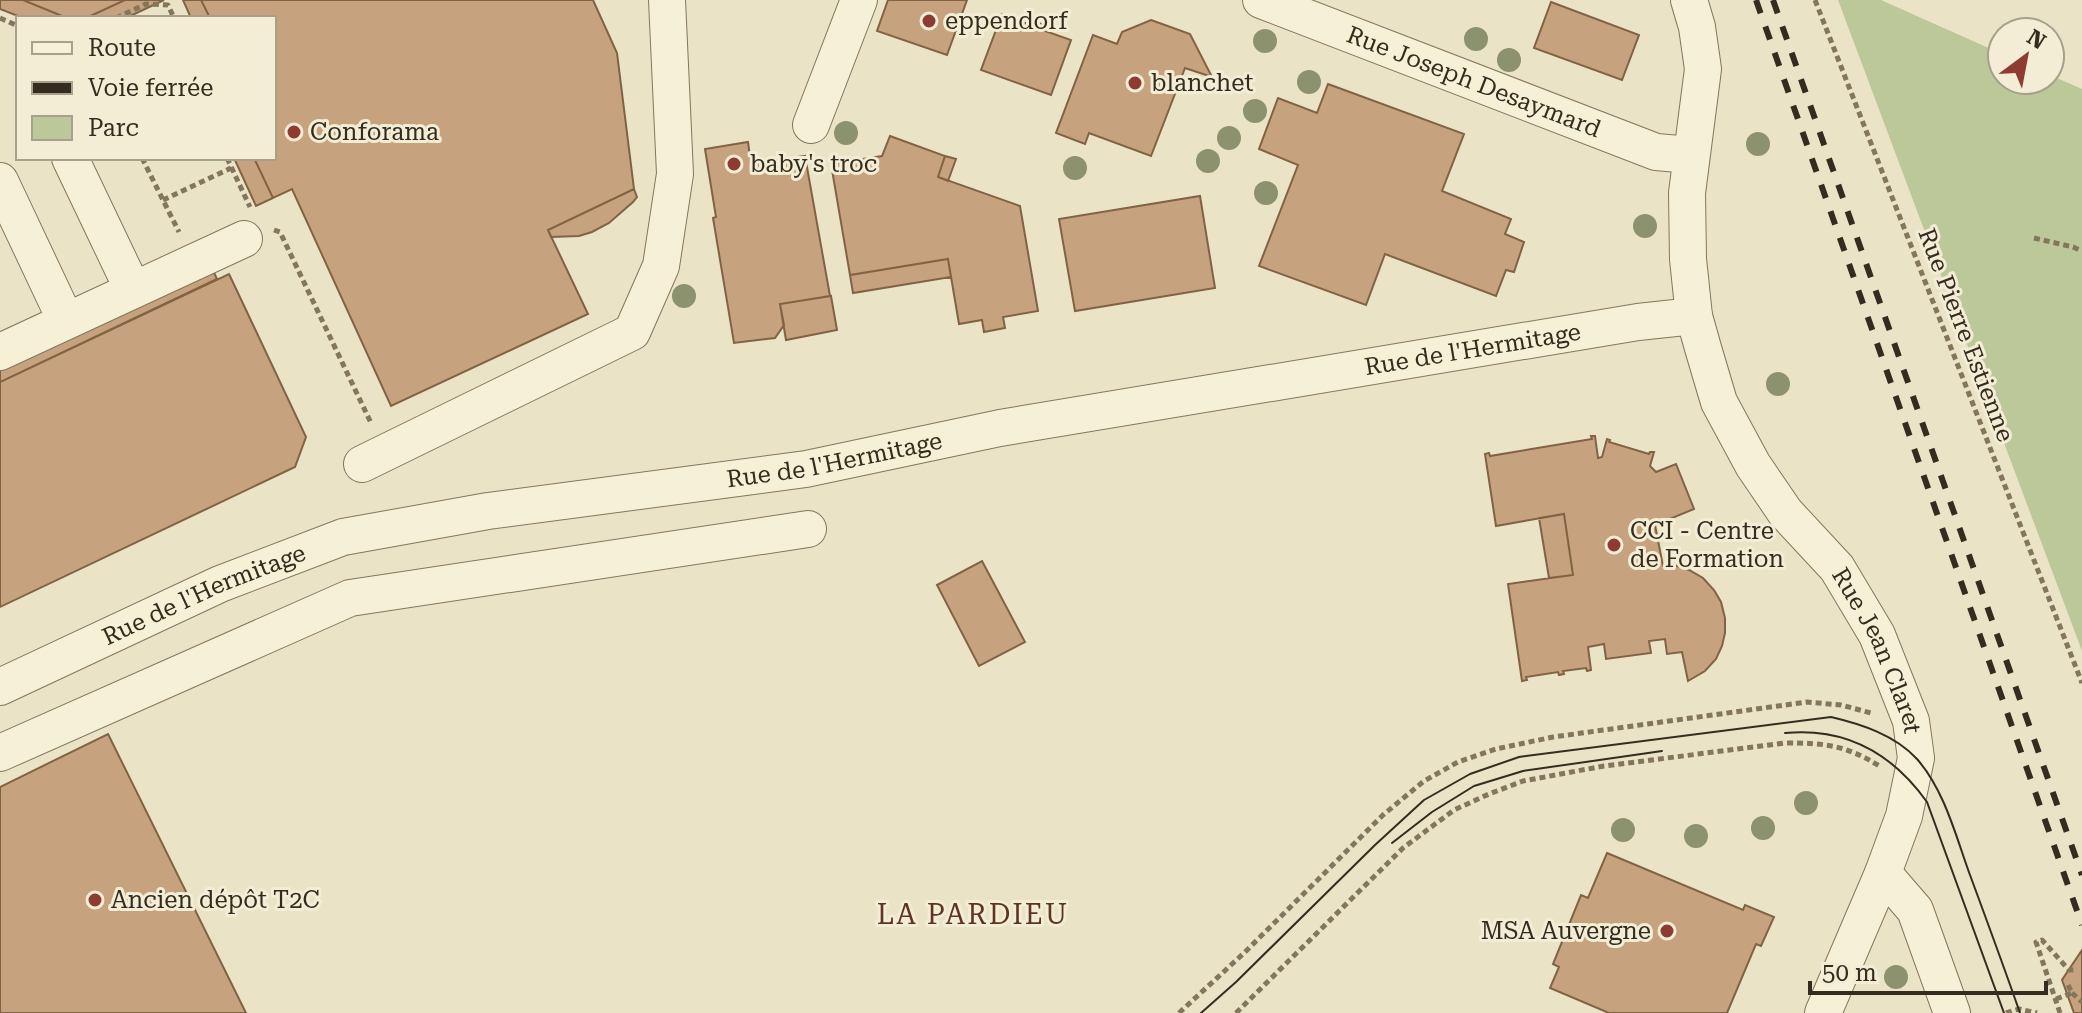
<svg xmlns="http://www.w3.org/2000/svg" width="2082" height="1013" font-family="'Roboto Serif',serif">
<rect width="100%" height="100%" fill="#eae3c5"/>
<path fill="#bdc89a" d="M1838 0H1881L2002 54V80H2050V75L2082 89V651Z"/>
<path fill="#c6a37e" stroke="#816344" stroke-width="2" d="M0 0H23L67 18H23L0 9Z
M23 0H125L86 18H67Z
M125 0H164L126 18H86Z
M183 0H201L210 18H191Z
M201 0H593L617 53 634 189 548 230 588 314 391 406 292 189 273 198 254 158H274V18H210Z
M888 0H967L947 55 877 31Z
M1551 2 1639 35 1622 80 1534 48Z
M1002 14 1028 24 1030 20 1047 26 1045 31 1071 40 1051 95 981 70Z
M1151 20 1190 34 1212 77 1185 68 1151 156 1089 133 1085 144 1056 133 1093 35 1117 44 1122 32Z
M1328 84 1464 134 1442 191 1511 219 1505 234 1524 242 1514 272 1506 270 1496 296 1385 254 1366 305 1259 266 1298 165 1259 149 1278 98 1317 113Z
M890 136 945 156 938 177 1020 206 1038 311 1003 317 1005 328 984 332 982 320 959 324 948 259 850 275 831 164 882 156Z
M748 142 751 164 805 156 830 296 780 304 784 325 775 338 734 343 713 218 716 217 705 149Z
M945 156 956 159 948 181 938 177Z
M234 158H254L273 198 256 206Z
M634 189 637 197 633 202 609 223 592 232 579 236 551 237 548 230Z
M1200 196 1215 288 1075 311 1059 219Z
M948 259 951 277 853 293 850 275Z
M210 264 217 279 0 382V363Z
M229 274 306 437 295 467 0 607V382Z
M831 296 837 330 786 340 780 304Z
M1591 436H1595L1598 458 1602 457 1607 439 1610 440 1609 442 1649 454 1650 452H1654L1650 466 1656 472 1676 464 1694 509 1655 525 1663 566 1674 565 1689 570 1703 578 1714 590 1721 602 1725 618V633L1722 646 1716 659 1705 671 1688 681 1682 652 1667 654 1665 639 1649 641 1651 653 1606 659 1604 644 1588 647 1591 670 1587 671 1586 668 1563 671 1564 674 1559 675 1558 672 1526 677 1527 680 1522 681 1508 584 1573 575 1564 514 1496 526 1485 454 1489 453 1490 456 1592 439Z
M1564 514 1573 575 1549 578 1539 518Z
M982 561 1025 642 979 666 937 585Z
M108 734 246 1013H0V787Z
M1607 853 1743 910 1745 905 1774 917 1761 946 1756 944 1727 1013H1609L1550 988 1559 967 1553 964 1581 895 1588 898Z
M2082 950V1013H2074L2062 980Z"/>
<g fill="none" stroke-linecap="round" stroke-linejoin="round">
<defs>
<g id="minor">
<path id="s1" d="M1261 0 1656 152 1691 155"/>
<path id="s2" d="M1689 0 1697 27 1703 69 1687 193 1688 259 1694 316 1703 348 1719 402 1753 465 1785 512 1837 568 1877 635 1911 721 1916 758 1904 816 1883 873 1823 1013"/>
<path d="M811 125 859 0"/>
<path d="M70 158 133 290"/>
<path d="M0 181 66 321"/>
<path d="M0 352 244 239"/>
<path d="M362 464 632 332 661 266 675 174 667 0"/>
<path id="s3" d="M0 687 220 584 343 537 488 511 806 469 1000 428 1638 322 1694 316"/>
<path d="M0 753 350 598 808 529"/>
<path d="M1883 873 1915 910 1952 1013"/>
</g>
</defs>
<use href="#minor" stroke="#84765c" stroke-width="38"/>
<path stroke="#84765c" stroke-width="5" stroke-dasharray="6 4" stroke-linecap="butt" d="M1815 0 2082 683
M0 18 18 26
M116 18 146 4 168 5 174 18
M142 158 179 232
M227 158 250 207
M163 200 231 168
M274 230 280 232 371 423
M2034 238 2073 247 2082 251
M2072 993 2082 1002
M2056 999 2072 993 2068 985
M1179 1013 1244 953 1383 815 1424 781 1458 762 1496 749 1553 737 1807 702 1841 705 1871 713
M1236 1013 1403 848 1454 810 1489 794 1523 781 1604 766 1785 743C1826 743 1846 745 1881 767
M2006 1013 2019 1009 2037 1013
M2060 1013 2036 942 2042 940 2069 970H2076"/>
<use href="#minor" stroke="#f6f0d7" stroke-width="36"/>
<path stroke="#352c1f" stroke-width="2" d="M1785 733C1846 727 1892 753 1927 802L2004 1013
M1392 843 1432 812 1474 786 1523 771 1662 751
M1201 1013 1236 982 1375 845 1424 800 1470 774 1519 757 1831 717C1861 724 1895 735 1917 759 1945 791 1956 837 1970 875 1987 921 2004 967 2020 1013"/>
<path stroke="#352c1f" stroke-width="6" stroke-dasharray="14 14" stroke-linecap="butt" d="M1756 0 2082 925
M1773 0 2082 875"/>
</g>
<g fill="#8d926e">
<circle cx="1476" cy="39" r="12"/>
<circle cx="1265" cy="41" r="12"/>
<circle cx="1509" cy="60" r="12"/>
<circle cx="1309" cy="82" r="12"/>
<circle cx="1255" cy="111" r="12"/>
<circle cx="846" cy="133" r="12"/>
<circle cx="1229" cy="138" r="12"/>
<circle cx="1758" cy="144" r="12"/>
<circle cx="1208" cy="161" r="12"/>
<circle cx="1075" cy="168" r="12"/>
<circle cx="1266" cy="193" r="12"/>
<circle cx="1645" cy="226" r="12"/>
<circle cx="684" cy="296" r="12"/>
<circle cx="1778" cy="384" r="12"/>
<circle cx="1806" cy="803" r="12"/>
<circle cx="1763" cy="828" r="12"/>
<circle cx="1623" cy="830" r="12"/>
<circle cx="1696" cy="836" r="12"/>
<circle cx="1896" cy="977" r="12"/>
</g>
<g fill="#8e3b31" stroke="#f2edd4" stroke-width="3">
<circle cx="929" cy="21" r="8"/>
<circle cx="1135" cy="83" r="8"/>
<circle cx="294" cy="132" r="8"/>
<circle cx="734" cy="164" r="8"/>
<circle cx="1614" cy="545" r="8"/>
<circle cx="95" cy="900" r="8"/>
<circle cx="1667" cy="931" r="8"/>
</g>
<g text-anchor="middle" stroke-width="6" stroke-linejoin="round" paint-order="stroke">
<g font-size="24" fill="#352c1f" stroke="#f2edd4" text-anchor="start">
<text x="945" y="29">eppendorf</text>
<text x="1151" y="91">blanchet</text>
<text x="310" y="140">Conforama</text>
<text x="750" y="172">baby's troc</text>
<text x="1630" y="539">CCI - Centre<tspan x="1630" dy="28">de Formation</tspan></text>
<text x="111" y="908">Ancien dépôt T2C</text>
<text x="1651" y="939" text-anchor="end">MSA Auvergne</text>
</g>
<g font-size="24" fill="#352c1f" stroke="#f2edd4">
<text dy="8" stroke="none"><textPath href="#s1" startOffset="228">Rue Joseph Desaymard</textPath></text>
<text transform="translate(1966 335) rotate(69)" y="8">Rue Pierre Estienne</text>
<text dy="8" stroke="none"><textPath href="#s3" startOffset="1520">Rue de l'Hermitage</textPath></text>
<text dy="8" stroke="none"><textPath href="#s3" startOffset="872">Rue de l'Hermitage</textPath></text>
<text dy="8" stroke="none"><textPath href="#s3" startOffset="224">Rue de l'Hermitage</textPath></text>
<text dy="8" stroke="none"><textPath href="#s2" startOffset="706">Rue Jean Claret</textPath></text>
</g>
<g font-size="28" letter-spacing="2" fill="#5e3522" stroke="#f2edd4">
<text x="973" y="924">LA PARDIEU</text>
</g>
</g>
<rect x="16" y="16" width="260" height="144" fill="#f2edd4" stroke="#a6a08c" stroke-width="2"/>
<rect x="32" y="42" width="40" height="12" fill="#f6f0d7" stroke="#a6a08c" stroke-width="2"/>
<text x="88" y="56" font-size="24" fill="#352c1f">Route</text>
<rect x="32" y="82" width="40" height="12" fill="#352c1f" stroke="#a6a08c" stroke-width="2"/>
<text x="88" y="96" font-size="24" fill="#352c1f">Voie ferrée</text>
<rect x="32" y="116" width="40" height="24" fill="#bdc89a" stroke="#a6a08c" stroke-width="2"/>
<text x="88" y="136" font-size="24" fill="#352c1f">Parc</text>
<g transform="translate(2026 56) rotate(32)"><circle r="38" fill="#f2edd4" stroke="#a6a08c" stroke-width="2"/>
<path d="M0-6L14 30L0 20L-14 30Z" fill="#8e3b31"/>
<text y="-12" font-size="22" font-weight="bold" text-anchor="middle" fill="#352c1f">N</text>
</g>
<path d="M1810 981v12h236v-12" fill="none" stroke="#352c1f" stroke-width="4"/>
<text x="1822" y="981" font-size="24" fill="#352c1f" stroke="#f2edd4" stroke-width="6" paint-order="stroke">50 m</text>
</svg>
